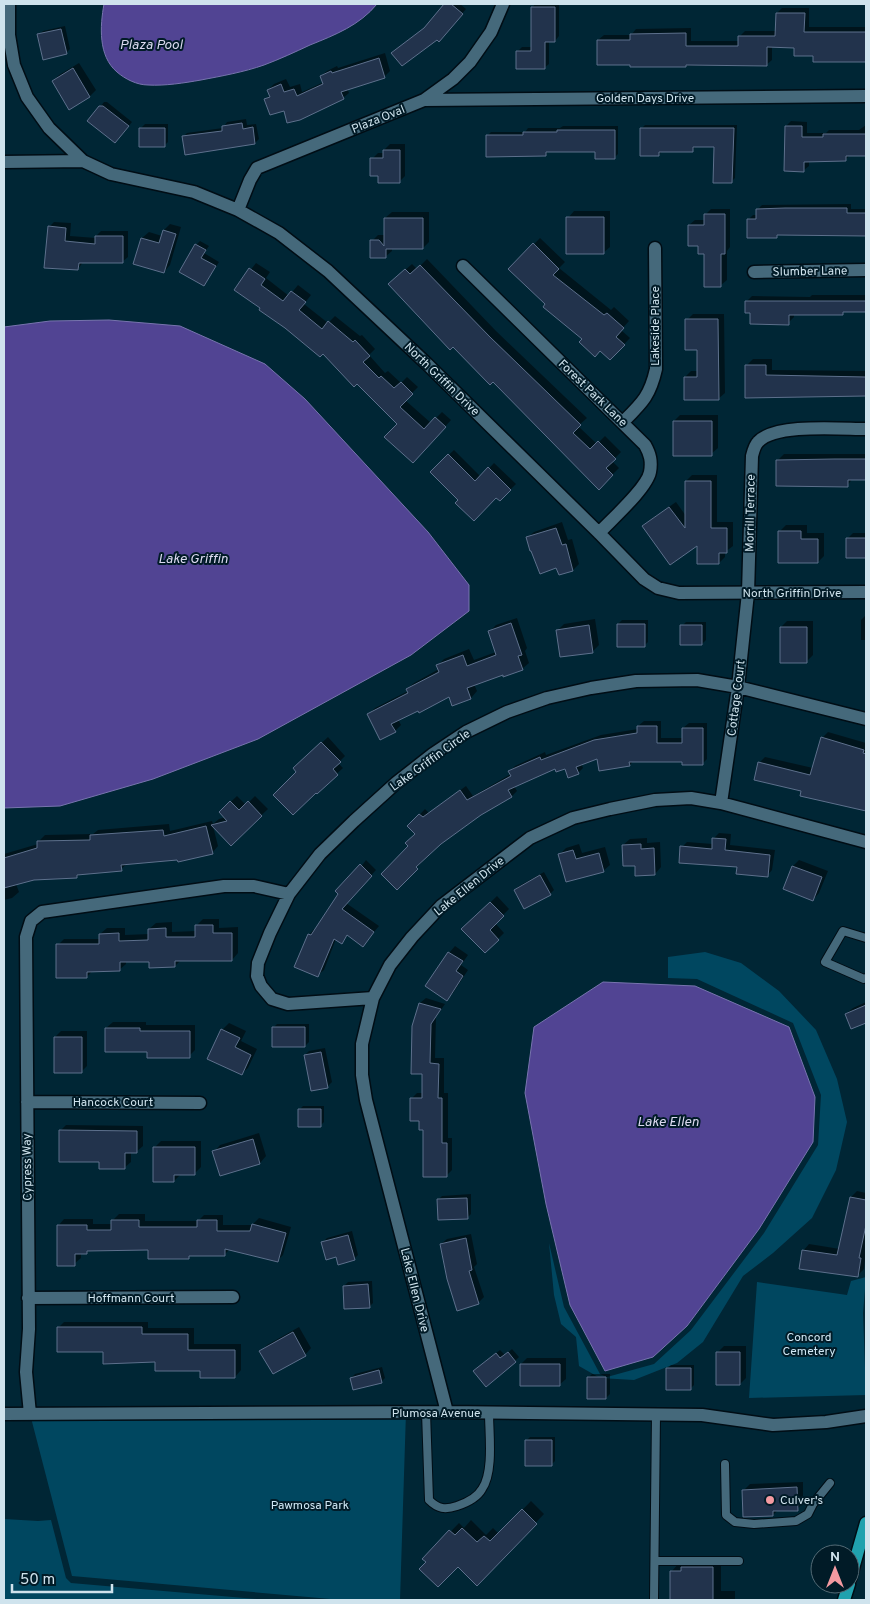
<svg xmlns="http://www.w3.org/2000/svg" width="870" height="1604" font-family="Overpass,sans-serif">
<rect width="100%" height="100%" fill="#002635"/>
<path fill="#004760" d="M705 952 741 963 779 991 816 1030 837 1079 847 1122 836 1170 812 1218 773 1253 743 1276 703 1342 677 1363 634 1380 600 1378 579 1366 576 1337 561 1324 554 1295 549 1243 564 1307 600 1374 607 1377 654 1364 691 1330 764 1233 818 1145 821 1095 793 1023 697 979 668 978V957Z
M866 1277 863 1313 866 1395 749 1398 757 1282 847 1295 851 1281Z
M406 1412 400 1600H342L72 1576 30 1414Z
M4 1519 38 1521 51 1520 66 1578 71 1583 267 1600H4Z"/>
<path fill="#514493" stroke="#7774ae" d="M104 4H377C360 25 335 35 310 45 295 52 280 59 264 65 244 72 222 76 201 80 184 83 165 86 148 85 137 85 125 79 117 72 98 56 100 26 104 4Z
M109 320 180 326 265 364 305 399 428 532 469 585V611L411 655 258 739 153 779 60 806 4 808V327L50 321Z
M603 982 695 986 789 1027 815 1097 813 1142 759 1229 687 1326 653 1357 605 1371 570 1305 546 1204 525 1093 534 1027Z"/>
<path fill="#0007" d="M446 4H460L466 9 443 36 428 26Z
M535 4H559V36L555 41H549V64L544 68 517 52 522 47H532V8Z
M782 8H809V27H866V61L814 60V54L795 46H772V60L766 65 631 66 598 40 604 35H631L636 29 691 28V41H740V36L745 31H777V13Z
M65 26 70 49 66 53 39 35 43 31Z
M385 53 390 71 385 76 347 88 349 93 343 98 285 110 266 99 271 94 268 90 274 84 286 79 290 87 300 84 302 92 324 82 321 76 327 71 337 66 338 68Z
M79 63 96 90 90 96 70 108 53 81 59 75Z
M104 102H107L132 122 119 138 100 107Z
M246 119 247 125 256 124 259 139 255 143 183 137 187 133 223 128 227 122Z
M791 121 807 122V133H826L829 130H859L866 125V154L850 155 845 160H809V166L804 170 786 126Z
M145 124H168V142L164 146 141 128Z
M645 125H737L735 178 731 182 715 146H696L692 151H662L659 155 641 129Z
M563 126H618V154L614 158 596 150H550L545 155 487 136 491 132H525L528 128H560Z
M390 144H405V176L399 182 379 175 372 159 378 153H384V150Z
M851 204V209H866V235L779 234 776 237 749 219 753 215H758V209L762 205Z
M711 209H730V247L727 251V280L721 285 705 253 689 225 695 220H705V215Z
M574 211H610V247L603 253 568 218Z
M392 212H429V242L423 248H392V251L385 257 372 241 378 235H385V218Z
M54 222 71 223 70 236 96 238V236L101 231H128V257L122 262H83L78 269 49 227Z
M170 224 181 227 170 265 164 272 135 263 142 238 149 232 162 236 164 230Z
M540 238 565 262 559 268 611 310 614 307 629 321 621 330 630 338 610 359 584 339 510 269Z
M200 241 209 246 204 253 219 262 204 285 181 272 196 245Z
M427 259 496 331 587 418 578 426 597 444 605 436 621 452 612 461 619 468 599 488 542 432 544 431 396 278 412 264 417 269Z
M256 263 270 272 266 278 289 296 298 285 311 295 304 304 328 323 335 316 360 336 362 335 375 349 369 355 385 373 388 371 401 383 407 377 418 387 405 400 431 423 442 412 451 420 419 456 398 424 357 382 323 352 235 290Z
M812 295H866V330L865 310H846L842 314H794V317L788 323 751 311 746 302 752 296 810 297Z
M693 314H724L725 393 718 399 685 377 691 371H698V349L687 320Z
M753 359H772V370L866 371V395L747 397V365Z
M680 415H718V448L711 454 674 421Z
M454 450 481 477 494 463 516 484 500 500 496 496 460 500 431 472Z
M784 454H866V478H853L847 486 777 461Z
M692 475H717V522H733V546L725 552V557L719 563 699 543 650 520 676 502 686 516V481Z
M562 522 568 540 572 539 579 564 573 570 557 567 527 538 534 532Z
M786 525H807V533H824V556L818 562 780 531Z
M853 533H866V557H847V539Z
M866 615V640H861V620Z
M517 618 527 648 525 651 529 663 522 669 503 673 474 684 477 691 471 698 453 704 449 695 418 709 398 719 401 725 395 731 369 714 375 708 408 691 407 689 414 683 439 669 438 665 444 659 469 649 474 660 496 652 490 631 496 625Z
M595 619 599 645 593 651 561 656 558 630 564 624Z
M622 620H648V642L644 646 618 624Z
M787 621H813V655L806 662 781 627Z
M686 622H706V640L702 644 682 626Z
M644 721H661V738H683V728L689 723H707V759L702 764 683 760H634L630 765 598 757 581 763 583 768 578 773 565 767H555L514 786 517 791 512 796 481 814 440 843 397 888 410 846 416 834 409 826 425 809 429 813 466 786 473 796 511 774 510 771 515 766 545 752 546 755 601 735 638 729V726Z
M828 732 866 743V812L863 811V809L802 790 759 763 765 757 813 768 822 738Z
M328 737 345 756 338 763 343 768 317 792 298 772 300 763Z
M237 796 246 805 255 796 268 809 231 844 213 826 218 846 212 853 178 859 127 864 121 869 81 873 77 877 34 878 16 884 19 892 12 898 4 900V854L38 844V842L45 835 93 834 98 830 169 824 170 831 212 821 213 824 219 819 226 817 220 812Z
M719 833 731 834 730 845 775 850 772 870 767 876 682 847 687 842 713 844 714 838Z
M647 838V843L660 842 661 867 655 874 636 864 623 845 630 839Z
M579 844 582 853 605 847 610 865 603 871 560 854 566 848Z
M366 860 376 870 346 903 379 926 363 945 349 934 341 942 336 939 324 970 318 975 309 935 314 929H316Z
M799 860 828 871 819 893 813 900 784 889 793 866Z
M544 872 554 890 550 894 515 890 519 886Z
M497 896 509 909 495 923 504 933 485 952 463 929Z
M203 919H219V928L238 927V953L232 960H181L175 966 150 960 126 961V964L119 970H93L87 977 58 945 64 939H100V934L107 928H125V935L149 934V929L156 923 172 922V932L196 931V926Z
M455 946 468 955 461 965 468 970 453 993 447 999 427 986 449 953Z
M426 998 445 1004 436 1017 435 1058H444V1093H448V1138H452V1170L446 1176 411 1099 417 1093H423L420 1003Z
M866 1002V1021L852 1027 846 1014 853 1008Z
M113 1022H146V1025H195V1050L189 1056 148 1051 106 1028Z
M229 1023 246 1031 241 1041 257 1049 248 1068 241 1074 209 1058 222 1030Z
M277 1024H309V1042L305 1046 273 1028Z
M61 1031H87V1066L81 1072 55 1037Z
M325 1048 332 1082 328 1086 305 1055 309 1051Z
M303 1106H324V1122L320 1126 299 1110Z
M66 1125 143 1126V1146L136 1152H131V1162L124 1168 101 1160 60 1131Z
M259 1133 266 1156 260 1163 214 1152 220 1145Z
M161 1141H201V1167L195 1173 180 1175 174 1181 154 1148Z
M857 1191 866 1193V1245L865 1252H866L864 1269 858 1275 803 1251 809 1244 840 1249 851 1197Z
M471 1194V1214L467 1218 438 1200 442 1196Z
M119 1214H145V1221H198L204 1215H223V1225H252L259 1218 291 1227 283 1255 277 1261 230 1249 224 1255H191L188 1258 150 1249H90L87 1253H81V1258L74 1264 58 1226 64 1219H93V1224H112V1221Z
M352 1231 358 1255 354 1259 337 1256 323 1242 327 1238Z
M471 1234 477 1264 474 1267 484 1297 478 1303 441 1244 447 1239Z
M372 1281 373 1303 369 1307 344 1286 348 1282Z
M64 1322H148V1328H194V1344H241V1370L235 1377 104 1351 58 1328Z
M299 1327 311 1348 305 1355 261 1351 267 1345Z
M724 1346H746V1378L740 1384 717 1353Z
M512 1349 519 1357 515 1361 479 1367 500 1350 505 1355Z
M527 1358H566V1379L559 1385 521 1364Z
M671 1365H694V1385L690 1389 667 1369Z
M382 1367 385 1378 381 1382 351 1378 355 1374Z
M592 1374H610V1394L606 1398 588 1378Z
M530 1437H555V1461L551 1465 526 1441Z
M803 1482V1503L797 1509 778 1510 773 1515 744 1490 750 1484Z
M531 1501 544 1514 477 1584 458 1566 427 1562 424 1559 459 1523 464 1528 471 1520 486 1535 493 1528 499 1534Z
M721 1559V1591H735V1600H671V1572L679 1563Z"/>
<path fill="#22334c" stroke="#5d708c" d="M444 4H451L463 14 439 42 437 40 402 66 391 53 424 28Z
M531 7H555V42H545V69H516V51H531Z
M776 13H805L804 32H866V62H813V56H794V48L767 47V66L686 65V67H630V65H597V40H630V34L686 33V46H738V36H775Z
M61 29 67 54 43 60 37 34Z
M379 58 385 78 341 92 344 99 300 120 287 123 284 111 270 115 264 99 270 97 267 90 281 84 284 92 294 89 297 96 323 84 320 76 331 71 332 73Z
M73 68 90 97 69 110 52 81Z
M99 106H103L129 126 115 143 87 121Z
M242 123 243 129 253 127 255 144 185 155 182 136 222 131V126Z
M785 126H802V137H823V134H866V156H846V161L804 162V172L784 171Z
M139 128H165V147H139Z
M640 128H734L732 183H713L714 147H693V152H659V156H640Z
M557 130H615V159H595V152H546V156L486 157V135H523V132H557Z
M383 150H400V183H378V176H370V158H383Z
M785 208H847V213H866V236L777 235V238H747V219H756V209Z
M704 214H725V254H721V287H704V254H698V246H688V225H704Z
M566 217H604V254H566Z
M384 218H423V249H386V258H370V240H379L384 246Z
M48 226 66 228 65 241 95 244V236H123V263H79L78 270 44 268Z
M163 230 176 234 164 273 133 264 141 238 159 243Z
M533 243 559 269 553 275 604 315 607 313 624 328 616 337 625 345 610 360 600 351 595 357 579 342 582 339 543 307 545 304 508 269Z
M195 244 206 250 201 258 216 266 204 286 179 272Z
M420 265 490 337 581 425 573 433 590 449 598 441 616 459 606 468 613 475 599 490 493 382 490 385 453 347 450 350 388 284 405 269 410 274Z
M249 268 265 279 261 285 283 301 291 291 306 302 299 310 322 329 328 321 353 342 355 340 370 356 363 362 379 378 381 376 394 388 401 382 413 394 400 407 424 429 435 417 446 427 413 463 384 437 397 424 357 384 354 387 323 354 320 357 285 328 259 310 260 308 234 290Z
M745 301H866V312H843V315H789V325L750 324V313H745Z
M685 319H718L719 400H684V377H697V350H685Z
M745 365H766V375L866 377V396L745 398Z
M673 421H712V456H673Z
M448 454 475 481 488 467 511 490 500 501 496 498 474 521 455 503 458 500 430 472Z
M834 459H866V480H848V487L776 486V460Z
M685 481H711V528H727V553H719V564H697V546L670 565 642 526 669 507 685 528Z
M556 528 562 545 566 544 573 571 559 575 556 568 540 574 531 551H530L526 537Z
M778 531H801V539H818V563H778Z
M846 538H866V558H846Z
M511 623 522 655 518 656 523 670 503 677V675L467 688 471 699 452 706 449 697 419 713 418 711 391 724 396 732 380 740 367 714 408 693 406 689 439 672 436 665 463 655 467 666 496 655 488 631Z
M617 624H645V647H617Z
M589 625 593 653 560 657 556 630Z
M680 625H702V645H680Z
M780 627H807V663H780Z
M637 726H657V743H682V728H703V765H682V762H629L630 766 599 771 597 759 576 767 579 774 568 778 565 769 556 772 555 769 508 790 512 797 481 815 441 844 416 867 418 869 397 890 381 874 408 846 405 843 415 834 407 826 419 814 423 817 460 790 467 800 511 776 508 771 540 757 541 760 594 740 637 733Z
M821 737 864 750 863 753 866 754V811L800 796 801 791 754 780 758 762 810 775Z
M321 742 341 762 333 769 338 775 317 794 316 793 293 815 273 795 296 772 293 768Z
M230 801 239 810 248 801 262 816 231 846 211 825 227 821 219 812Z
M206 826 213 854 178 862 177 860 121 865 122 871 77 875V878L34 880 4 888V858L37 848V841L90 840V835L163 830 164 836Z
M712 838 726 839 725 850 770 855 768 877 736 874 737 867 679 863 680 846 712 849Z
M641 844V849L654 848 655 875 635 876V866H623L622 845Z
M573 850 576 859 599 853 604 872 566 882 558 854Z
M360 864 372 876 342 909 374 932 363 947 347 935 342 944 334 939 318 977 294 967 308 934 311 935 338 894 335 891Z
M792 866 822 877 813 901 783 889Z
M540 875 551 895 524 909 514 890Z
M490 902 504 916 490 930 499 940 485 953 461 929Z
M195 925H213V933H232V961H175V967L149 968V962H120V971L87 972V978H56V944H99V934L119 933V941L148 940V929L166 928V937H195Z
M448 952 463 961 456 971 463 976 447 1001 425 986Z
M419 1003 441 1009 431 1024 430 1063 439 1064 438 1098H442V1143H447V1177H423V1130H419V1121H410V1098H422V1074H411L412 1026Z
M866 1005V1023L851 1029 845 1014Z
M272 1027H305V1047H272Z
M105 1028H140V1031H190V1058H147V1052H105Z
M221 1029 240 1038 235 1047 251 1055 242 1075 207 1059Z
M54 1037H82V1073H54Z
M321 1052 328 1088 311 1091 304 1055Z
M298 1109H321V1127H298Z
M59 1130 137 1131V1153H125V1169H99V1162H59Z
M253 1139 260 1164 220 1176 212 1151Z
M153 1147H195V1175H174V1182H153Z
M850 1197 866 1200V1225L859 1258H861L858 1277 799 1269 802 1250 837 1255Z
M467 1198 468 1219 438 1220 437 1199Z
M111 1220H139V1227H197V1220H217V1231H250L252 1224 286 1233 278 1262 225 1249V1256H189V1259H148V1250L87 1251V1254H75V1266H57V1225H87V1230H111Z
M348 1235 355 1260 338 1265 336 1257 326 1260 321 1242Z
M466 1238 472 1270 469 1271 479 1304 457 1311 447 1279 440 1244Z
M368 1284 370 1308 344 1309 343 1286Z
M57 1327H142V1334H188V1350H235V1378H200V1371H155V1362L103 1364V1352H57Z
M293 1332 306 1356 273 1374 259 1351Z
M508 1352 516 1362 486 1387 473 1371 496 1353 500 1358Z
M716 1352H740V1385H716Z
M520 1364H560V1386H520Z
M666 1368H691V1390H666Z
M379 1370 382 1383 353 1390 350 1378Z
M587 1377H606V1399H587Z
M525 1440H552V1466H525Z
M797 1487 798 1511H773V1516L743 1517 742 1490Z
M522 1509 537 1524 477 1586 458 1567 438 1587 419 1569 426 1562 422 1559 449 1530 455 1535 462 1528 477 1542 484 1536 490 1541Z
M681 1567H713V1600H670V1571H681Z"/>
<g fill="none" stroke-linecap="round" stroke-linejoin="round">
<defs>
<path id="service" d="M866 938 843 931 825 962 864 979 866 978
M426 1412 429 1500C438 1509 445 1510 457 1506 466 1503 477 1498 482 1489 494 1472 489 1433 489 1413
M725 1464 726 1515 735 1522 754 1524 796 1521 808 1514 813 1504 830 1483
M655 1561H739
M654 1600 656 1415"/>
<path id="minor" d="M9 4V35L14 65 27 97 49 128 83 161
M424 100 866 96
M4 162 83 161 111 174 194 192 238 210 279 233 328 271 427 364 599 533 644 579 658 588 679 593 866 592
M238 210 250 180 257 168 424 100 453 79 470 62 491 32 503 4
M463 266 645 445C650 454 652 461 650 472 647 488 612 519 599 533
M754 272 866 270
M623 422C642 403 650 396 656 369L655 248
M721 803 738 687 748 593 752 456C753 452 755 445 758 442 775 423 841 429 866 429
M373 998 288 1004 272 999 261 986 257 976 258 963 270 933 289 894 320 854 354 821 396 783 433 754 466 732 507 712 547 698 591 688 636 681 697 680 738 687 866 719
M27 1102 200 1103
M28 1298 233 1297
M447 1412 366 1100 362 1075V1044L373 998 390 965 412 937 441 906 530 838 573 818 610 809 655 800 691 798 721 803 866 842
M4 1414 447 1412 702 1415 773 1425 826 1422 866 1416
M30 1414 26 1372 29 1329 26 937 31 921 42 912 224 886H254L289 894"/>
<path id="primary" d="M850 1579 866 1523
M844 1600 849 1584"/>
</defs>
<use href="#service" stroke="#000d15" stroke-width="10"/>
<use href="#minor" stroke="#000d15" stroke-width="15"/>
<use href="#primary" stroke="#000d15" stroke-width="15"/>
<use href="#service" stroke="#45697b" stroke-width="8"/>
<use href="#minor" stroke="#45697b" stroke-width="12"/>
<use href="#primary" stroke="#20a1ae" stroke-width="12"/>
</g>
<circle fill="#f49aa1" stroke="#011b27" stroke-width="2" cx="770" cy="1500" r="5"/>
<g text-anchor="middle" stroke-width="4" stroke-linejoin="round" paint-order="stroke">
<g font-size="12" fill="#cfe3ed" stroke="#011b27">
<text x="645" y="102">Golden Days Drive</text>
<text transform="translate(378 119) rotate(-22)" y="4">Plaza Oval</text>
<text transform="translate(810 271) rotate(-1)" y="4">Slumber Lane</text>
<text transform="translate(655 326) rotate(-90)" y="4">Lakeside Place</text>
<text transform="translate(442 379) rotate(44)" y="4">North Griffin Drive</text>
<text transform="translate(593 393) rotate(44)" y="4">Forest Park Lane</text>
<text transform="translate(750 513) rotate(-89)" y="4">Morrill Terrace</text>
<text x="792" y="597">North Griffin Drive</text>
<text transform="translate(736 698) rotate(-83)" y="4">Cottage Court</text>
<text transform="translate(430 760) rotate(-36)" y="4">Lake Griffin Circle</text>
<text transform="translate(469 886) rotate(-39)" y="4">Lake Ellen Drive</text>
<text x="113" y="1106">Hancock Court</text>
<text transform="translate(27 1167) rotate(-91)" y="4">Cypress Way</text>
<text transform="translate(415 1290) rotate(76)" y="4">Lake Ellen Drive</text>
<text x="131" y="1302">Hoffmann Court</text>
<text x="436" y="1417">Plumosa Avenue</text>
</g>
<g font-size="12" fill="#d0e8f5" stroke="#011b27">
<text x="809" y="1341">Concord<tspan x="809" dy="14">Cemetery</tspan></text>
<text x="310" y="1509">Pawmosa Park</text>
</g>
<g font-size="12" fill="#cfe3ed" stroke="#011b27" text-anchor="start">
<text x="780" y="1504">Culver's</text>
</g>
<g font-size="14" font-style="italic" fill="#dbdaf0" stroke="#011b27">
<text x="151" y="49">Plaza Pool</text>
<text x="193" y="563">Lake Griffin</text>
<text x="668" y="1126">Lake Ellen</text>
</g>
</g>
<rect width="870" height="1604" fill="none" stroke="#cfe3ed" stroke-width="10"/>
<g transform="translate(835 1569)"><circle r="24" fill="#011b27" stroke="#536b76"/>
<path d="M0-4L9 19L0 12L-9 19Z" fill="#f49aa1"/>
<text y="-8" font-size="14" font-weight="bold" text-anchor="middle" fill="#cfe3ed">N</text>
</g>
<path d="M12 1584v8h100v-8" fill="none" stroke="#cfe3ed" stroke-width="2.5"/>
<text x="20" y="1584" font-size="15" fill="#cfe3ed" stroke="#011b27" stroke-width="4" paint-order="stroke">50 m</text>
</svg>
